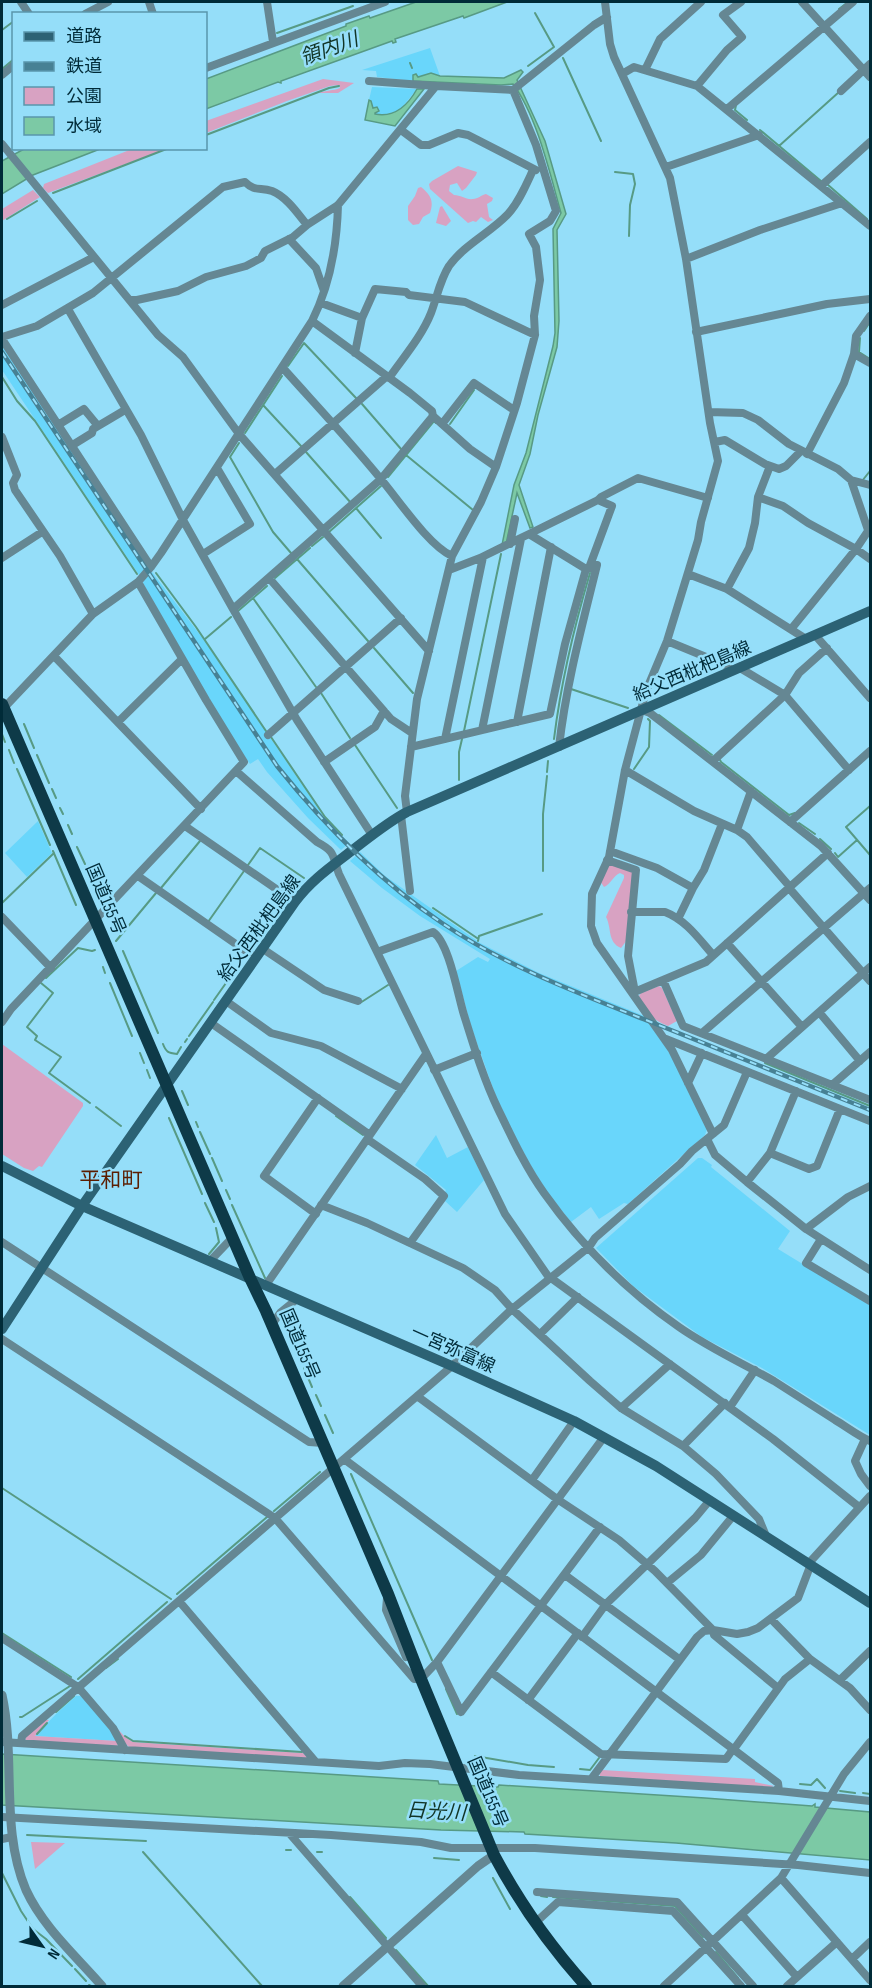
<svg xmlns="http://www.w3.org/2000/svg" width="872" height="1988" font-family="'Sofia Sans Condensed','Noto Sans JP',sans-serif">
<rect width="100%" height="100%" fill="#95def9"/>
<path fill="#69d6fb" d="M430 48 440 76 431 73 417 77 416 75 413 81 377 77 376 71 362 70Z
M372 87 417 89 400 110 385 116 375 115 377 107 373 108 369 100Z
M2 346 148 567 139 575 2 370Z
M152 572 204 640 324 817 349 843 341 850 308 818 267 772 258 759 250 764 223 725 143 583 144 579Z
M38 821 52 853 27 877 5 853Z
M360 852 385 876 480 943 539 973 649 1018 655 1032 672 1056 707 1129 705 1135 628 1204 624 1203 599 1219 591 1207 571 1222 547 1192 528 1161 500 1108 471 1026 456 971 478 957 488 962 490 959 420 916 382 888 350 861Z
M436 1135 447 1158 468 1147 484 1180 457 1212 445 1201 444 1194 446 1190 415 1165Z
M698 1158H702L712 1165 711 1167 790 1231 778 1249 870 1305V1435L762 1368 702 1337 633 1286 596 1248Z
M76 1696H82L109 1728 118 1741 35 1736 57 1713Z"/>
<path fill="#d8a2c2" d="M323 79 354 83 338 93H319C326 90 333 91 340 88L339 85 330 86 287 101 206 133V121Z
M132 149H166L48 193 43 188 44 184Z
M458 166 477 172 476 175 466 188 462 191 457 183 450 185 449 191 454 195C461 195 466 200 473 199 478 199 481 195 486 194L493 198 492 201 487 204 489 217 493 220 488 222 481 217 476 222 473 221 468 223 430 189 429 184 432 181Z
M421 187C431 195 434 201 430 213L423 217 419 224 413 225 408 220V206L415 196 418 188Z
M33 190 40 197 2 221V209Z
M442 206 451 221 446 226 436 223 440 207Z
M610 864 633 872 627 940 621 948C607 942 612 928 606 917L624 878V875L620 873C613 876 611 884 604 887L600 881Z
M659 986 662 988 677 1021 668 1026C651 1019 647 1013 639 996L641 993Z
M2 1044 83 1103V1106L42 1167 39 1166 33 1171 24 1168 2 1154Z
M45 1720H49L35 1736 118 1741 119 1743 117 1746 28 1742 25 1739 27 1735Z
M115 1726 125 1737 133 1742 303 1753 309 1759 129 1747 124 1742Z
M602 1770 755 1779V1782L774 1786 768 1788 600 1776 599 1771Z
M31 1842 65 1843 35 1869Z"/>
<path fill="#7cc9a5" stroke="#579a84" stroke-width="1.5" d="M416 2H507L464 18 463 16 395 39 396 42 393 43 392 41 281 81V83L278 82 206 109V79L346 26V24L369 16 370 18Z
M521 70 523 72 517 80 545 141 566 214 557 230 559 321 557 347 538 415 530 454 519 485 533 527 530 528 517 493 506 544 502 545 514 485 526 453 553 346 555 333 553 229 561 213C550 174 537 116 513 84L501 85 413 81V75L416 74 418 77 431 73 440 76 504 78Z
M417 89H424L395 126 365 120 369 100 371 101 373 108 377 107 379 111 375 113V114C395 118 408 105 417 89Z
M24 149H100L33 175 2 194V161Z
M2 1754 438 1781 439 1784 498 1787 499 1785 705 1798 812 1806 815 1804V1807L870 1812V1860L676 1843 525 1834 524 1832 441 1830 2 1805Z"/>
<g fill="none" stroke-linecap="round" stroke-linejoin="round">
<path stroke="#579a84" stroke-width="2" d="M839 9 848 2
M2 30 14 21
M277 33 353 6
M563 58 601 141
M410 63 412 68
M528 66 554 47 535 13
M2 69 14 59
M736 105 735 110 747 120
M760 130 821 181
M206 135 329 88 339 86
M779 146 839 92
M615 172 633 174 635 184 630 205 629 236
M827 184 867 219
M53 193 169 148
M7 219 37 201
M864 331 870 322
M860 338 859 352 870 359
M288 366 304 343 356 398
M2 377 17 401 35 421 137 574
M362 404 401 449
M263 405 301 446
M450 424 474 390
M245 433 282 376
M239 443 230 457 273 532 291 553
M306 452 351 503
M406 455 473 510
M388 477 434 421 436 423
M862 481 870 471
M356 508 381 538
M329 532 381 486
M312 546 323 537
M297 559 368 641
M156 573 196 627 266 731
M275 578 310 548
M253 598 316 687
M238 611 267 586
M205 639 231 617
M374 648 413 693
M571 689 628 708
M321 693 350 738
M659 715 712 755
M24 724 34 748
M464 731 501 554
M2 734 5 742
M271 737 325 817 342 835
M554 739C561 682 574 627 590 573
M355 745 397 808
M9 750 14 763
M37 755 49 783
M720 760 721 762 789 815 795 813
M17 769 50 845
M634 769 649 747 650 721 648 719
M547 772 548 761
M459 780V752L462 739
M52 789 56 798
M870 806 846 827 870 855
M60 808 63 814
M799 823 815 834
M68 825 72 834
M820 839 831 849
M77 847 85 864
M53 851 76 905
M835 853 838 857 857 840
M248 865 260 848 304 878
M543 871V814L547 776
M89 875 93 883
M161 888 200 841
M2 903 54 853
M433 908 477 938
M208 922 244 871
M116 941 156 893
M478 941 479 936 542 914
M250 949 253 945
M123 951 158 1033
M238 965 245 955
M103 967 105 973
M46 978 78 948 92 951 95 950
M228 980 236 968
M41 983 53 993 27 1027 37 1036 35 1040 61 1057 49 1073 90 1103
M110 983 132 1036
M214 1000 226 983
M360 1003 388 985
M189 1036 213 1002
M185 1042 187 1039
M163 1044C166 1052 168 1053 177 1054L181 1047
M140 1053 144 1063
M765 1063 870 1106
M147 1070 150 1078
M182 1091 188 1105
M96 1107 121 1126
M336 1116 363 1135
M169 1118 202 1194
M196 1122 198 1127
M200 1132 210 1154
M212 1158 222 1181
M226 1190 230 1199
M205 1203 214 1222
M232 1205 265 1278
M209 1254 219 1242 216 1228
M299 1355 300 1358
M304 1368 312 1387
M316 1395 321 1406
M325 1415 333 1433
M351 1474 432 1660
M2 1488 171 1599
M274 1511 320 1472
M177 1594 267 1517
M2 1633 71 1677
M106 1668 118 1659
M78 1679 167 1602
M446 1689 457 1714
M56 1712 74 1696
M20 1717H22L70 1686
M37 1734 47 1723
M125 1736 133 1741 302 1752
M475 1756 528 1765 554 1767
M580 1769 590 1770 599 1758
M800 1784 811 1785 817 1779 825 1788
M840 1791 855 1793
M863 1793 870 1794
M27 1835 146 1841
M286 1850H291
M143 1852 262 1986
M317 1852H322
M434 1858 459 1860
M2 1873 21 1911 33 1929 46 1939 72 1966
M493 1878 510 1909
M541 1896 547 1897
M350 1897 386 1938
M553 1897 675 1906 703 1937
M396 1950 428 1986
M716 1952 738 1978
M75 1969 86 1981
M89 1985 91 1986"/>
<path stroke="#658793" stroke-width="8" d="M21 2 29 14
M149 2 153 14
M267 2 273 42
M605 2 610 44 614 57 670 178 686 259 710 423 718 461 701 522 698 540 667 641 646 691 625 770 609 857 592 894 591 926 597 943 672 1050 713 1134
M802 2 870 77
M85 14 108 2
M206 68 385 2
M645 70 660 39 701 2
M622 74 634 67 697 86 870 226
M2 75 14 65
M369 81 436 86
M697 86 727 50 742 37 723 15 741 2
M841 91 870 64
M727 109 853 2
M401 130 421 145H429L458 133 468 135 536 170
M2 144 158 335 183 357 239 434 429 651
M666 167 759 135
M821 186 870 142
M289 239 316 268 324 291
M686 259 760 230 842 203
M130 300H137L178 291 206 277 246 266 261 258 265 251 293 237 307 225
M321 303 362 318 375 289 406 292 409 295 465 302 535 335
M2 305 94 257
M68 309 141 435 183 520 233 609 297 720 372 835
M312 321 410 393 432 411 433 416 470 449 496 467
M696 332 827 304 870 299
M2 337 37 326 93 293 223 187 245 182C255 192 260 187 272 191 287 197 298 214 307 225L338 205 436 86 513 90 594 25 607 17
M2 339 151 567
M355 353 362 318
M854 354 870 363
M282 367C315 404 349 440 380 478 398 499 428 545 452 556
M389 378C403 358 422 336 431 313 437 297 440 280 449 266 465 244 490 233 508 214 519 202 526 185 533 170
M709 412 743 413 758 420 789 444 838 469 851 480 870 485
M442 424 474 383 514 410
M58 425 84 409 98 426
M2 437 17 475 13 483 15 490 60 556 93 614
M715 442 725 440 765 464 779 469 786 466 801 451
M71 446 92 433 93 429 125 410
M807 454 844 383 854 354 856 336 870 316
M275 474 386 377
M851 480 868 530
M758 497 783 506 808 523 856 549 870 559
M529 534 598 500 601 497 638 478 708 498
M510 544 515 519
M203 554 250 524 217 468
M2 558 42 532
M589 568 612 506 598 500
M688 574 727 589 806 639
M269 578 391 719 412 733
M727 589 749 548 755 523 758 497 770 466
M233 609 381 479 433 416
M792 628 856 549 870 528
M815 635 870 698
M667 641 728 666 730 672
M54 656 201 809
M740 668 785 695 849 770
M2 710 93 614 138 582 151 567 161 553 312 321C330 285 337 245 338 205
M642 710 650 713 821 846 870 900
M118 722 182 659
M517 722 551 547
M482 730 521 539
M268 735 401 618
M445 739 483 557
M411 747 550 714 565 644 586 569 529 534 480 558 449 570
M559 747C566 685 582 626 597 565
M713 761 785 695 799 673 827 648
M324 762 375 727 384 711
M625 770 694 811 737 830 747 837 790 887
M236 771 317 842C336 852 332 855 339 874L505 1214 550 1279
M407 812 405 796 417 699 452 556 481 502 496 467 517 403 535 335 534 316 540 280 536 247 529 234 550 221 556 211 536 145 513 90
M401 815 410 891
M790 822 870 751
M185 826 295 902
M737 830 751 791
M610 851 657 868 693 888
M607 860 636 870 628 956 635 992
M138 876 256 958
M789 888 870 981
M631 912H665C686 920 699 939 713 955
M2 917 51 968
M678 919 693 888 704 870 722 824
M727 943 802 1027
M263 949 324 990 358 1001
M377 952 433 932C449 942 458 996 464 1015 474 1047 484 1080 498 1109 512 1138 526 1168 544 1193 581 1245 627 1291 679 1327 709 1348 742 1363 774 1381 794 1394 815 1407 835 1420 847 1427 858 1436 870 1441
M663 980 683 1026 870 1100
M632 993 706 962 828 853
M226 1001 271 1033 321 1046 402 1089
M819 1012 860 1061
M2 1022 11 1009 244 762 206 700 138 582
M211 1023 370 1135
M702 1033 870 888
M666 1039 870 1121
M766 1059 870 967
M434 1070 477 1053
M688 1083 702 1053
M832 1085 870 1052
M367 1139 425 1179 444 1196 410 1243
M707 1139 715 1155 747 1182 806 1229 870 1270
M770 1153 809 1169 817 1166 840 1109
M747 1182 770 1153 796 1091
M321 1205 367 1223 446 1260 463 1268 495 1290 512 1309 590 1381 621 1408 683 1446 716 1474 759 1519 766 1536
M316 1214 264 1176 318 1098
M806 1229 848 1197 870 1186
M821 1239 806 1263 870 1301
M2 1242 309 1442 323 1443
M210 1261 232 1238
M551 1278 773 1439 859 1507
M266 1285 426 1054
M272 1324 281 1312 297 1299
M540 1334 578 1297
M2 1339 275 1518 414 1679H421L437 1662 604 1437
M417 1396 557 1499 619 1540 655 1571 713 1630 714 1635 778 1688
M730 1407 755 1370
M621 1408 670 1364
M865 1439 855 1461 861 1474 870 1486
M683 1446 725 1403
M344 1459 733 1749 778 1783 779 1791
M532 1480 574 1421
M809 1563 870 1496
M565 1575 679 1659
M667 1583 701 1555 733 1516
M387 1598 386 1610 406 1657
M179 1601 315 1761
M771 1619 810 1659 850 1688 870 1710
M582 1637 606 1604 695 1518 710 1500
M2 1638 78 1687 113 1728 125 1750
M437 1662 461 1712 600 1527
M491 1672 601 1754 726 1759 733 1749
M840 1680 870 1651
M528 1700 578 1633
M2 1742 379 1766 405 1763 430 1764 519 1775 779 1791 870 1801
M21 1743 22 1736 452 1366 512 1309 589 1247 595 1238 680 1164 692 1151 724 1125 747 1072
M734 1749 785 1679 810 1659
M592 1778 697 1637 704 1631 713 1630 737 1634 748 1632 758 1628 798 1598 811 1564
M2 1817 331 1835 421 1842 451 1848H535L798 1865 870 1873
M289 1833 422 1986
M2 1839 12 1837
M781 1878 870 1980
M537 1892 677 1902 753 1986
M742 1915 797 1977
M535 1923 558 1902 673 1911 741 1986
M852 1959 870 1942
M664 1986 781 1878 844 1774 870 1742
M787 1986 837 1942"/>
<path stroke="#658793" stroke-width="9" d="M2 1695C16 1759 0 1829 26 1890 43 1927 76 1956 102 1986
M343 1986 478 1866 494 1855"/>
<path stroke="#2c6274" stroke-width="10" d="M2 1166 82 1206 452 1366 574 1421 656 1466 870 1603
M2 1329 82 1206 295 902C311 880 332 866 354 849 371 836 388 822 407 812L870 611"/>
<path stroke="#0e3a48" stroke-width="12" d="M2 704 250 1278 266 1311 388 1594 421 1679 494 1855C519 1902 550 1946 586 1986"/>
<defs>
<path id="rail" d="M2 352 277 766C325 826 378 880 442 923 505 966 580 994 651 1022 724 1051 797 1081 870 1110"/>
</defs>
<use href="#rail" stroke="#478194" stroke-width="4.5"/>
<use href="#rail" stroke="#95def9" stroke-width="2" stroke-dasharray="7" stroke-linecap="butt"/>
</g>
<g text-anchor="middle" stroke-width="5" stroke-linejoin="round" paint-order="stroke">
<g font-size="18" fill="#002b38" stroke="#95def9">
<text transform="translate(692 671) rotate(-23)" y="6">給父西枇杷島線</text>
<text transform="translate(106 899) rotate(67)" y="6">国道155号</text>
<text transform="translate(259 928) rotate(-54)" y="6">給父西枇杷島線</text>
<text transform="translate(300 1344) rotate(67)" y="6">国道155号</text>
<text transform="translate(453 1349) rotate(24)" y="6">一宮弥富線</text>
<text transform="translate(488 1792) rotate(67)" y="6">国道155号</text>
</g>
<g font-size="20" font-style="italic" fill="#123526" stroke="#95def9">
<text transform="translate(329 48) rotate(-20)" y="7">領内川</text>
<text transform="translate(436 1811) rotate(3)" y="7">日光川</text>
</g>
<g font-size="21" fill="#5b1d00" stroke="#95def9">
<text x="111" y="1187">平和町</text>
</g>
</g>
<rect width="872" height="1988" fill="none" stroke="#002b38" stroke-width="6"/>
<rect x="12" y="12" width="195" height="138" fill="#95def9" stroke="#5996ac" stroke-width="1.5"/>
<rect x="24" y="32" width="30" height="9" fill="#2c6274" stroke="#5996ac" stroke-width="1.5"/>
<text x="66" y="42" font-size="18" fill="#002b38">道路</text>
<rect x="24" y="62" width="30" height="9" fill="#478194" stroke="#5996ac" stroke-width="1.5"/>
<text x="66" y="72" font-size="18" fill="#002b38">鉄道</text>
<rect x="24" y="87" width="30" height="18" fill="#d8a2c2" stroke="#5996ac" stroke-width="1.5"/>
<text x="66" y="102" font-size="18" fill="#002b38">公園</text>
<rect x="24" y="117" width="30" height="18" fill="#7cc9a5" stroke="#5996ac" stroke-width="1.5"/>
<text x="66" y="132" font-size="18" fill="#002b38">水域</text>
<g transform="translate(42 1946) rotate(124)" stroke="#95def9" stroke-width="4.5" paint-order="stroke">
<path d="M0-4.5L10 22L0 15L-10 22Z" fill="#002b38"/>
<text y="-9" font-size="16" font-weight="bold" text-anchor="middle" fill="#002b38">N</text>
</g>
</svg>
